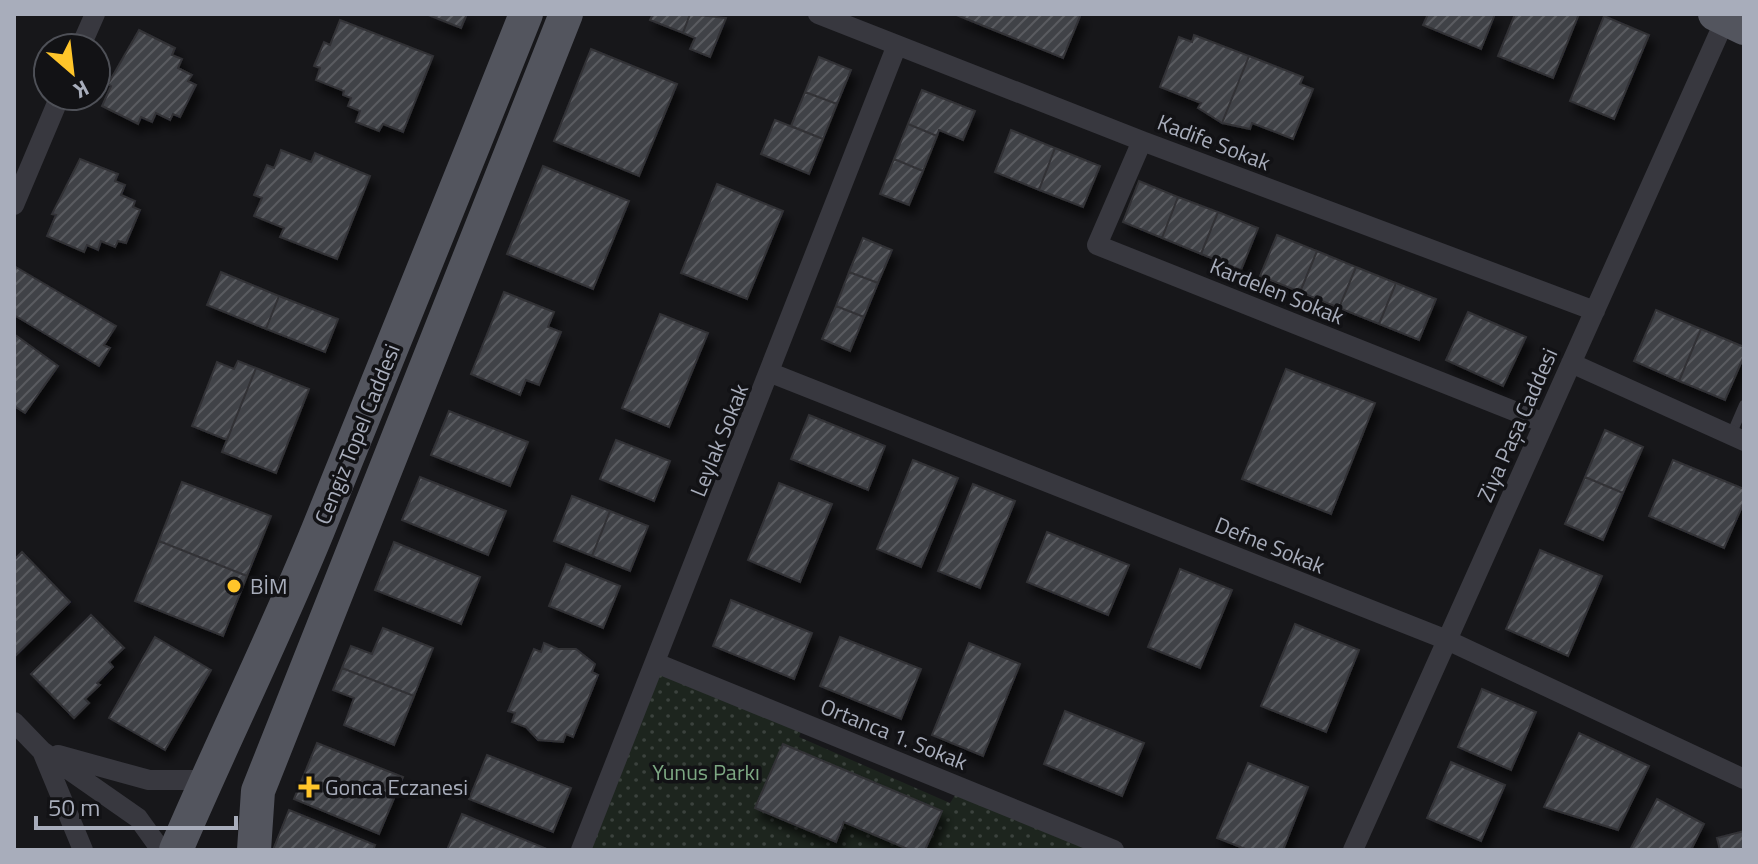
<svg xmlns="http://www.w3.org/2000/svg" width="1758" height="864" font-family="'Titillium Web',sans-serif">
<defs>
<pattern id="park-dots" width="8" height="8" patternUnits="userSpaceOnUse" patternTransform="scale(2)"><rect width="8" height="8" fill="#1d251e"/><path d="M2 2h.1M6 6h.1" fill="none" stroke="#3b423d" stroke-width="1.8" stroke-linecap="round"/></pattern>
<pattern id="building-hatch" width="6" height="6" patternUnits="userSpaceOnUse" patternTransform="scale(2)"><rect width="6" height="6" fill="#414247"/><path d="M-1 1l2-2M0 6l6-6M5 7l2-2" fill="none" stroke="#5a5b60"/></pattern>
<filter id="shadow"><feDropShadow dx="5" dy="9" stdDeviation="4" flood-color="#0009"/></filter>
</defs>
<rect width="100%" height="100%" fill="#17171a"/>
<path fill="url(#park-dots)" d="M659 669 803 726 799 737 950 803 959 789 1104 850H590Z"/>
<path fill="url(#building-hatch)" stroke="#313136" stroke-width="2" filter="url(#shadow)" d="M426 14H467L461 28Z
M653 14H690L683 33 650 20Z
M690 14 726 18 710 57 690 49 695 38 683 33Z
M954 14H1081L1063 58Z
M1428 14H1495L1481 49 1423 25Z
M1515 14H1579L1553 78 1498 56Z
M1604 16 1649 35 1614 119 1570 101Z
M340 20 433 56 403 132 383 124 379 131 356 122 360 111 348 106 351 98 343 95 344 91 316 80 320 68 314 66 324 42 330 45Z
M139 30 175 48 172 55 182 59 178 68 192 75 188 81 196 85 180 117 173 114 170 120 156 113 152 122 141 117 138 124 102 106 111 86 108 84Z
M1194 35 1249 56 1222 123 1198 108 1201 103 1160 87 1179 37 1192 42Z
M591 49 677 84 639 176 554 141Z
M1249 56 1303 77 1300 84 1313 89 1293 139 1252 123 1250 129 1222 123Z
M819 57 851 70 837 104 805 92Z
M922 90 975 111 963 140 939 130 937 136 908 124Z
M805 92 837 104 823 139 791 126Z
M775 120 823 139 809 174 761 154Z
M908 124 937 136 923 171 894 159Z
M1011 130 1055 148 1039 190 995 172Z
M1055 148 1100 166 1083 207 1039 190Z
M281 150 311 162 315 153 370 176 337 259 280 237 284 228 254 216 262 198 254 195 267 165 274 168Z
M80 159 118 174 115 181 125 185 121 195 135 201 133 207 140 210 126 243 118 241 115 247 101 241 98 250 87 245 84 252 47 236 56 215 52 214Z
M894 159 923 171 909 205 880 194Z
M543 166 629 201 593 289 507 254Z
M1139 181 1178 197 1162 238 1123 222Z
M717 184 783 211 747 299 681 273Z
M1178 197 1218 212 1201 254 1162 238Z
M1218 212 1258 228 1241 270 1201 254Z
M1277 235 1317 251 1300 292 1260 276Z
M863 238 892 250 878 283 849 272Z
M1317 251 1356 267 1339 308 1300 292Z
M14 266 116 326 104 345 110 348 99 366 14 315Z
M1356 267 1396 283 1379 324 1339 308Z
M221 272 279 296 266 329 207 305Z
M849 272 878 283 864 317 836 306Z
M1396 283 1436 299 1419 340 1379 324Z
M504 292 554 312 548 327 561 332 539 385 526 380 520 395 471 374Z
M279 296 338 319 325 352 266 329Z
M836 306 864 317 850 351 822 339Z
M1656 310 1701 329 1679 381 1634 361Z
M1468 312 1526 337 1503 386 1446 360Z
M660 314 708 333 669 427 622 408Z
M1701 329 1744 347V356L1725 400 1679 381Z
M14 334 58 366 25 413 14 406Z
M238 361 256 368 227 440 192 426 217 362 234 369Z
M256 368 309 389 276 473 222 452Z
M1286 369 1375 403 1331 514 1242 479Z
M449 411 528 442 510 486 431 455Z
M809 415 885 446 868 490 791 459Z
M1605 430 1643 447 1623 493 1585 477Z
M616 440 670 461 654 501 600 479Z
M913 460 958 478 921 567 877 549Z
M1673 460 1744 489V502L1724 548 1649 516Z
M420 477 506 511 488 555 402 520Z
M1585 477 1623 493 1603 540 1565 524Z
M182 482 271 516 247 576 159 541Z
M779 483 832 504 800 582 748 560Z
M973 484 1015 501 980 588 938 571Z
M572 496 610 511 592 556 554 541Z
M610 511 648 526 630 571 592 556Z
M1047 532 1129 565 1108 615 1027 582Z
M159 541 247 576 223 636 135 601Z
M394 542 480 577 461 624 375 590Z
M1540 550 1602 576 1568 656 1506 629Z
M22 552 70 602 14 657V560Z
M566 564 620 586 603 628 549 606Z
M1180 569 1232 590 1200 668 1148 647Z
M731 600 812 633 794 679 713 646Z
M91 615 124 648 109 662 113 667 97 683 100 685 85 699 89 703 74 718 31 674Z
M1295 624 1359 650 1326 732 1261 706Z
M383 628 433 648 414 696 342 668 351 646 372 654Z
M155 637 211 670 165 750 109 718Z
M840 637 921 669 901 719 820 686Z
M544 643 558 649H576L595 664 592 672 598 675 573 737 566 734 563 742 538 740 526 727 512 722 515 713 508 711 534 649 541 652Z
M969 643 1020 664 983 756 932 735Z
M342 668 414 696 394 745 344 725 354 698 333 690Z
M1482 689 1536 712 1511 770 1458 747Z
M1065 711 1144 743 1122 796 1044 764Z
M1579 733 1649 766 1618 830 1544 807Z
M317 743 403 777 379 834 294 799Z
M783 744 942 811 925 850H910L844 822 836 842 755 808Z
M487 755 571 788 553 832 469 799Z
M1451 762 1505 785 1481 841 1427 818Z
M1248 763 1308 787 1283 850H1248L1217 838Z
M1657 799 1704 824 1691 850H1630Z
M289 810 375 845 373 850H273Z
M462 814 547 849 546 850H447Z
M1744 831V850H1720L1717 838Z"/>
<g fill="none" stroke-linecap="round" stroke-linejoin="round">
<path stroke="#38383f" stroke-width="10" d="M1731 435 1744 405"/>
<path stroke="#38383f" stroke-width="20" d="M818 14 1142 141 1595 311
M80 48 95 14
M1142 141 1097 245 1544 423
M14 205 60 96
M1571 363 1744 441
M771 373 1447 640 1744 779
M656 663 1114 850
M14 722 42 751 138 818 161 850
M42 751 83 850
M58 755 149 780H206
M581 850 897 45
M1353 850 1725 20"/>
<path stroke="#53555e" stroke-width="34" d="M1715 14 1744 28
M176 850C222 742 274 638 318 530 389 358 457 186 526 14
M254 850 258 791 566 14"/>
</g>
<g fill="#ffc52a" stroke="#121215" stroke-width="3">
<circle cx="234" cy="586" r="8"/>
<path d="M305 775h8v8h8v8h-8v8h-8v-8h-8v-8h8z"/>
</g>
<g text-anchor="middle" stroke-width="7" stroke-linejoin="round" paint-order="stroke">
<g font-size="22" fill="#a8adbb" stroke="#121215">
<text transform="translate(1214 142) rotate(21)" y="8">Kadife Sokak</text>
<text transform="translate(1277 291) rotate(22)" y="8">Kardelen Sokak</text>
<text transform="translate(1517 425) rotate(-66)" y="8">Ziya Paşa Caddesi</text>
<text transform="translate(357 434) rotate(-68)" y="8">Cengiz Topel Caddesi</text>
<text transform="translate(719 440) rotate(-68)" y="8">Leylak Sokak</text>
<text transform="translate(1270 545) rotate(22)" y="8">Defne Sokak</text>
<text transform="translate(894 734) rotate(22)" y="8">Ortanca 1. Sokak</text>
</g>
<g font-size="22" fill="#a8adbb" stroke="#121215" text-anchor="start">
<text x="250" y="594">BİM</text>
<text x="325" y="795">Gonca Eczanesi</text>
</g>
<g font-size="22" fill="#7da883" stroke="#121215">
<text x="706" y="780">Yunus Parkı</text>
</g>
</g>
<rect width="1758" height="864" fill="none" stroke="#a8adbb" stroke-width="32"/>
<g transform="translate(72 72) rotate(152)"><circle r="38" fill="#121215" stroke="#4e5057" stroke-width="2"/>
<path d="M0-6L14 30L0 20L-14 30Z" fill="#ffc52a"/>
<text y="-12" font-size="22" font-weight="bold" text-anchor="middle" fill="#a8adbb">K</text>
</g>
<path d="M36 816v12h200v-12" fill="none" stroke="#a8adbb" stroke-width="4"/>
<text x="48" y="816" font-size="24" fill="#a8adbb" stroke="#121215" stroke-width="6" paint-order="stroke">50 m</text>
</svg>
